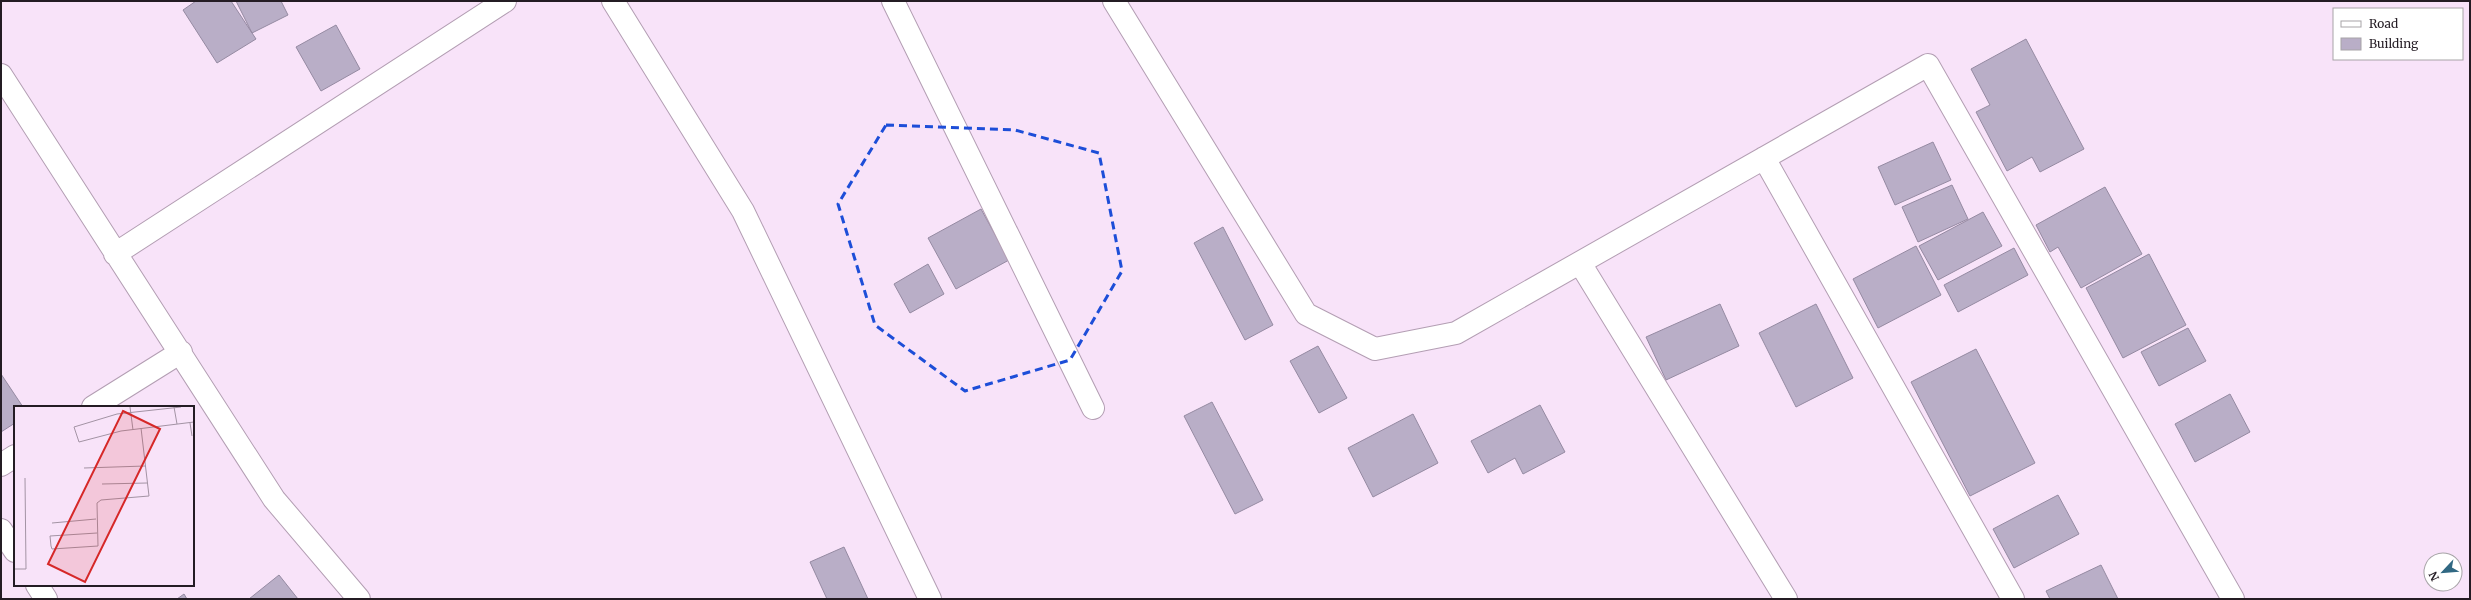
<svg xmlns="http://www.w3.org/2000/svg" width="2471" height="600" font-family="Merriweather,serif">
<rect width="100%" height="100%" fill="#f8e3f9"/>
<path fill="#b9aec7" stroke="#958aa2" d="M196 1H231L256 39 217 63 183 10Z
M236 1H281L288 15 252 33Z
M336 25 360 69 321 91 296 47Z
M2026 39 2084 149 2040 172 2032 157 2007 171 1976 112 1990 105 1971 69Z
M1933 142 1951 180 1895 205 1878 167Z
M1952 185 1968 219 1918 242 1902 207Z
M2105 187 2142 254 2081 288 2058 247 2050 252 2036 225Z
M981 209 1009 260 956 289 928 238Z
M1983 212 2002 246 1938 280 1919 246Z
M1223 227 1273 325 1245 340 1194 243Z
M1916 246 1941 295 1878 328 1853 279Z
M2014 248 2028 275 1958 312 1944 285Z
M2149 254 2186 325 2123 358 2086 288Z
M928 264 944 294 910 313 894 284Z
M1720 304 1739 346 1666 380 1646 337Z
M1816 304 1853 378 1796 407 1759 333Z
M2188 328 2206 361 2159 386 2141 352Z
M1318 346 1347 398 1319 413 1290 361Z
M1976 349 2035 463 1970 496 1911 382Z
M1 374 23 407H15V423L1 432Z
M2230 394 2250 432 2195 462 2175 424Z
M1212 402 1263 500 1235 514 1184 416Z
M1540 405 1565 452 1523 474 1515 458 1488 473 1471 441Z
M1413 414 1438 463 1373 497 1348 448Z
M2058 495 2079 534 2014 568 1993 529Z
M844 547 868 599H827L810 562Z
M2101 565 2118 599H2050L2046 591Z
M279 575 298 599H249Z
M184 594 187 599H177Z"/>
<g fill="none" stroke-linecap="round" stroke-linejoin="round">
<defs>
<path id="street" d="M613 1 743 211 930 599
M893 1 1093 408
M1114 1 1306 314 1375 349 1456 333 1928 65 2233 599
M1 75 274 499 359 599
M1764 158 2013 599
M115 254 505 1
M1580 263 1786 599
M93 407 181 352
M1 465 15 456
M1 530 15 551
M37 585 46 599"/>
</defs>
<use href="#street" stroke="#b39eb3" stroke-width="24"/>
<use href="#street" stroke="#fff" stroke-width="22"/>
</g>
<path fill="none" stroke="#1d4ed8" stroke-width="3" stroke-dasharray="8 5" stroke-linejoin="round" d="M886 125 1015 130 1099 153 1122 271 1070 360 965 391 875 325 838 204Z"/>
<g transform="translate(14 406)">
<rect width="180" height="180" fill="#f8e3f9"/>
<path fill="none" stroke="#a393a4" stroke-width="1" d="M116 1 119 24M160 1 163 18M167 1 103 8 60 21 65 36 107 25 180 16M176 17 178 30M70 62 131 60M88 78 133 77M38 117 82 113M83 127 36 130 37 140 38 143 84 140 83 97 87 94 135 90 127 22M0 163H12L11 72"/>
<path fill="#d62828" fill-opacity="0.15" stroke="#d62828" stroke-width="2" d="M109 5 146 23 71 176 34 158Z"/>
<rect width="180" height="180" fill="none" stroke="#241c24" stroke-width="2"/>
</g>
<rect width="2471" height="600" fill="none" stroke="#241c24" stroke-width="4"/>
<rect x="2333" y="8" width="130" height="52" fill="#ffffff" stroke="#a7a4a7"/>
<rect x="2341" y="21" width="20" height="6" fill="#ffffff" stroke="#a7a4a7"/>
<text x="2369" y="28" font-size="12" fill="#241c24">Road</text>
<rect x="2341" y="38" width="20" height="12" fill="#b9aec7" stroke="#a7a4a7"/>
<text x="2369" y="48" font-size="12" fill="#241c24">Building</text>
<g transform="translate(2443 572) rotate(244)"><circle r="19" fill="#ffffff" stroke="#a7a4a7"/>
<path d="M0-3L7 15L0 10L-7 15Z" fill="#316883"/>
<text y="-6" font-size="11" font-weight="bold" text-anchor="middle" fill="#241c24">N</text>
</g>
</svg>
